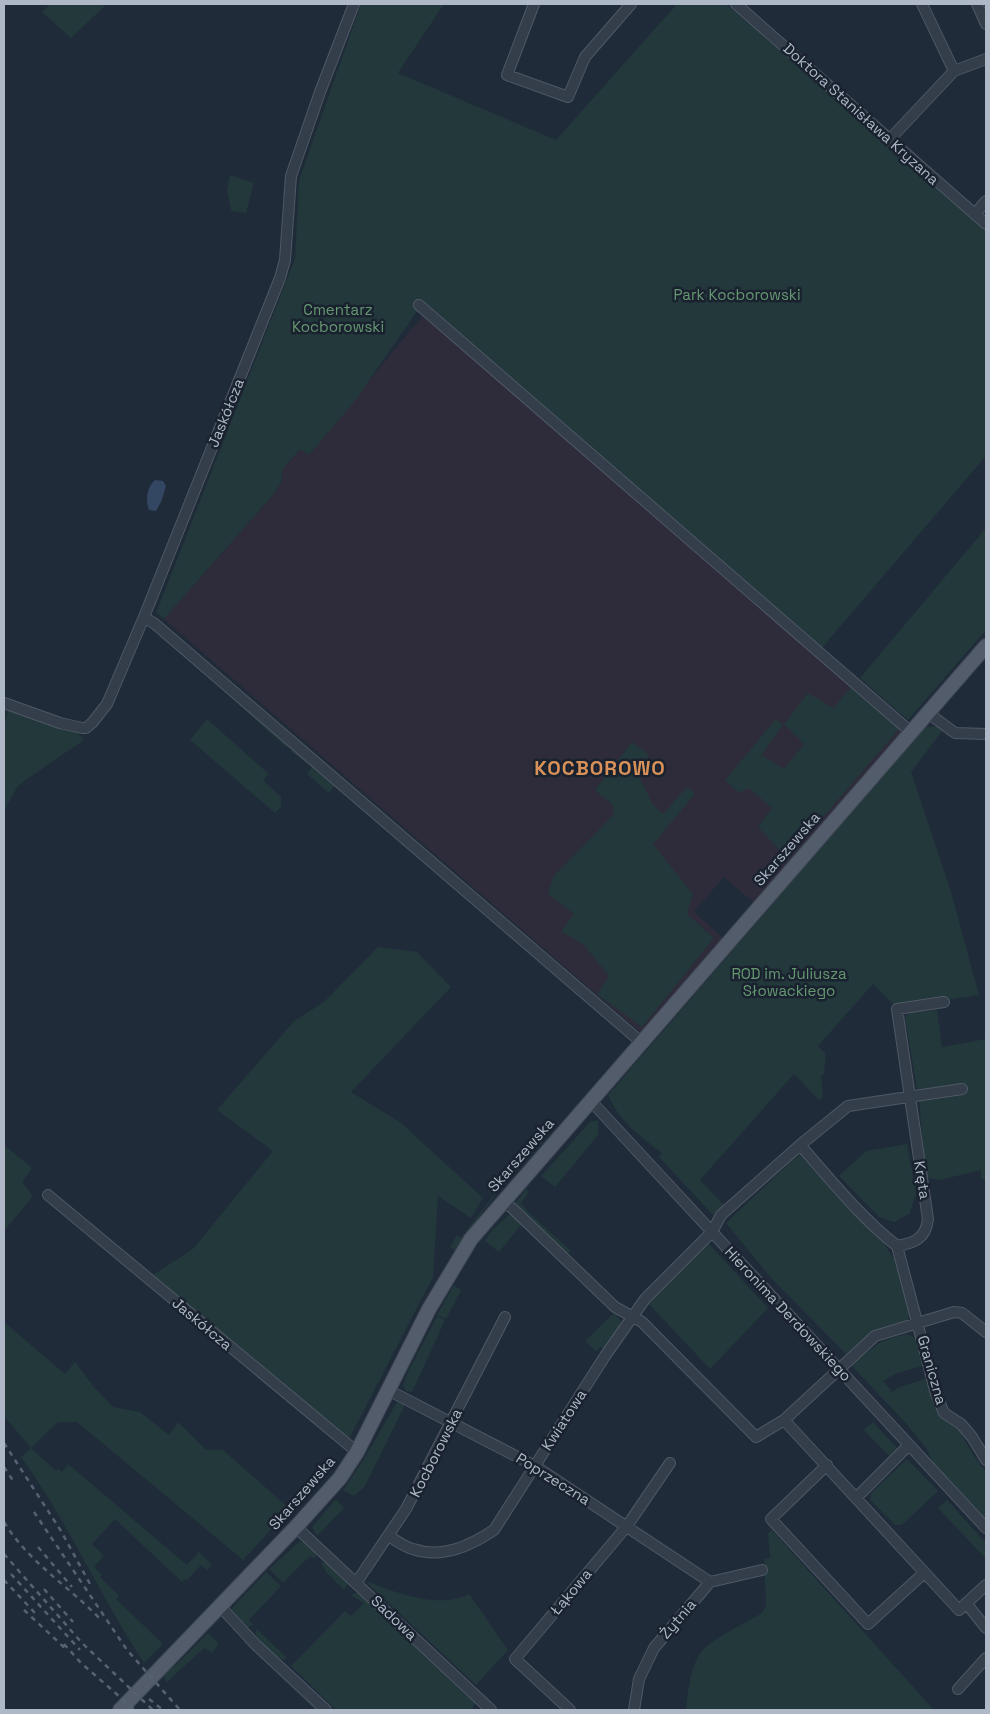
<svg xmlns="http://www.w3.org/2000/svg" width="990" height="1714" font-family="'Space Grotesk',sans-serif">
<rect width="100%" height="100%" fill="#202b3a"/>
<path fill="#2e2c3b" d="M424 314 904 731 754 903 724 877 694 912 723 938 641 1033 164 619 273 495 281 483 283 469 301 448 309 454Z"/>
<path fill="#22383b" d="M50 4H107L71 38 42 12Z
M361 4H444L398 73 556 140 677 4H726L986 230V456L821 649 420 307 354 402 309 455 300 449 283 469 281 483 273 495 164 619 156 613 295 259 299 180Z
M230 175 254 183 246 213 231 211 227 190Z
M986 528V630L908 720 860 678Z
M224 687 289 744V746L287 748 220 688Z
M851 688 900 728 791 854 782 853 758 827 772 808 749 788 739 793 725 780 776 719 783 725 761 755 784 769 804 744 784 724 808 693 833 708Z
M9 708 75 730 84 740 27 779 18 786 4 811V725Z
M207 719 269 774 263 780 281 797V807L275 813 190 740Z
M939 726 943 730 911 772 951 892 979 995 896 1007 873 984 818 1046 826 1054 824 1073 821 1077 823 1095 822 1099H818L794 1074 700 1180 724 1205 713 1215 659 1157 662 1153C641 1137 618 1120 608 1095L925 727Z
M632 742 649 755 639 776 652 803 663 814 687 787 695 794 653 844 693 894 687 914 714 938 642 1027 597 994 609 976 583 944 561 931 574 914 548 894 553 877 614 814 613 805 595 790Z
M296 750 335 785 329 793 307 774 312 767 290 751Z
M378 947 417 952 451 987 351 1092 401 1123 483 1198 471 1218 438 1196 433 1277 349 1439 153 1275 193 1249 273 1151 217 1110 294 1021 324 1002Z
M937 1010 942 1047 986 1039V1178L981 1179V1170L940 1180 927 1178 923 1156 920 1107 905 1017 909 1013Z
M591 1121H598V1135L555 1187 541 1176Z
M546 1134 549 1135 496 1194 455 1250 450 1247 457 1235 461 1238 503 1183Z
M907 1144 916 1194 909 1214 894 1222 879 1217 839 1176 866 1151Z
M4 1145 32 1168 22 1182 33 1196 4 1231Z
M799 1154 882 1240 895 1261 910 1315 907 1322 874 1333 846 1354 771 1278 726 1223Z
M526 1189 529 1192 521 1203 530 1214 571 1251 568 1254 517 1207 516 1202Z
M510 1214 522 1224 499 1252 485 1241 476 1254 492 1230Z
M708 1243 768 1308 710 1369 648 1303Z
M454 1285 461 1290 446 1319 437 1315Z
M614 1313 621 1321 618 1333 605 1350 601 1347 596 1351 585 1341Z
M437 1316 445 1320 412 1392 406 1391 403 1385 406 1376Z
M4 1322 65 1374 75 1362 94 1387 113 1407 140 1412 169 1435 178 1422 206 1450H223L290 1509 243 1560 77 1422H58L31 1448 56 1471 58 1469 62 1472 68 1464 187 1565 199 1552 212 1565 207 1570 201 1565 186 1581 184 1579 182 1582 115 1519 92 1544 104 1556 94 1567 102 1575 100 1577 119 1596 116 1599 163 1644 144 1663C100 1596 68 1522 21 1457L31 1448 4 1416Z
M905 1334C921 1337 921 1351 924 1365L895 1374 883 1381 893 1392 897 1388 928 1378 974 1456 986 1472V1520L933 1463 927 1449 904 1421 850 1364 881 1342Z
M397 1402 405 1405 365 1486 354 1496 343 1490 364 1459Z
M873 1422 899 1450 891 1458 864 1430Z
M907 1459 938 1491 902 1525H895L870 1500 871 1493Z
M336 1499 344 1508 317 1536 312 1527Z
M947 1500 986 1543V1559L938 1508Z
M772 1530 934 1710H686C688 1693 689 1673 698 1657 705 1641 746 1623 762 1613L766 1605 764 1559 770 1558 768 1533Z
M300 1541 304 1542 309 1547 311 1546 317 1555 314 1559 310 1556 283 1583 269 1569Z
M326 1561 349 1582 344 1590 327 1573 321 1563Z
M266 1572 281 1586 249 1620 253 1625 248 1627 231 1609Z
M364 1580C393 1592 439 1610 469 1594L508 1650 476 1685Z
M355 1593H359L476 1701 472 1710H336L291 1666 345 1611 351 1616 364 1603 351 1595Z
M257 1629 287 1658 283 1660C274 1658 259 1643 255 1633Z
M208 1633 219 1644 212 1653 204 1648 167 1682 162 1675 177 1664Z
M246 1641 321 1710H315L245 1643Z"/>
<path fill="#334662" d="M155 480 163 481 166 486 161 502 156 511 149 510C145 500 147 487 155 480Z"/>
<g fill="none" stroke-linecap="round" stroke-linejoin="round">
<defs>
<path id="minor" d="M534 4 507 75 568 97 585 57 631 4
M736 4 986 224
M977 4 986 24
M954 71 986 59
M890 139 954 71 922 4
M975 214 986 201
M419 305 911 732
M144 617 155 624 641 1042
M4 703 60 723 82 728H86L92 723 107 704 144 617 280 278 285 260 291 176 320 92 354 4
M928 713 955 733 986 734
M590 1100 986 1528
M800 1145C831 1180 860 1217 897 1246 915 1243 926 1238 928 1219L897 1009 944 1002
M48 1195 357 1452
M502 1201 512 1208 615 1307 642 1322 756 1437 784 1420 875 1336 954 1312 962 1313 986 1332
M897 1246 936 1394 944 1413 961 1424 972 1437 986 1460
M388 1390 535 1466 710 1582
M784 1420 959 1610 986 1585
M827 1465 771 1519 868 1624 923 1574
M857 1497 909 1445
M296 1527 491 1710
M388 1536C396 1540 404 1547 413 1549 442 1559 470 1546 494 1530L605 1356 645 1299 712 1232 721 1215 800 1145 848 1106 962 1089
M356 1583 406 1509 505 1317
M966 1603 986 1628
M219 1605 256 1645 326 1710
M958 1689 986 1658
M570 1710 515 1659 627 1526 670 1463
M634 1710 639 1679 654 1648 710 1582 762 1570"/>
<path id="major" d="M120 1710 296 1527 340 1478 357 1452 429 1309 471 1239 986 646"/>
</defs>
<use href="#minor" stroke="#4f5865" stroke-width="12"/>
<use href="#major" stroke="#3e4654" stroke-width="16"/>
<use href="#minor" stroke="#343d4a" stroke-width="10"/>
<use href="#major" stroke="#525c6a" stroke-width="14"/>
<path stroke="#566172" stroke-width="2.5" stroke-dasharray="5 5" stroke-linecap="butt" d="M4 1443 61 1531 90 1584
M4 1467 14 1482
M34 1512 127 1650 180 1710
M4 1522C30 1564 68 1585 101 1620
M38 1547 72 1587
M4 1554 82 1643 153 1710
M11 1574 80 1650
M4 1580 35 1613
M44 1589 73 1622
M24 1610 68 1651
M64 1644 81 1663 135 1710
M149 1699 163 1710"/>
</g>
<g text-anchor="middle" stroke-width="5" stroke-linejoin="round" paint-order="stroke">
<g font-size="15" fill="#afb8c7" stroke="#1a222f">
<text transform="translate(861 114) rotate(42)" y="5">Doktora Stanisława Kryzana</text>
<text transform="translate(226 413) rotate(-68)" y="5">Jaskółcza</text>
<text transform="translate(787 849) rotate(-49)" y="5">Skarszewska</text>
<text transform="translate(521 1155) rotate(-49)" y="5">Skarszewska</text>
<text transform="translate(922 1180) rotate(81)" y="5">Kręta</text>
<text transform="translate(788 1314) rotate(47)" y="5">Hieronima Derdowskiego</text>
<text transform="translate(202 1324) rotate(40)" y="5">Jaskółcza</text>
<text transform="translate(932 1370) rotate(74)" y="5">Graniczna</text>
<text transform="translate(564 1420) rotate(-57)" y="5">Kwiatowa</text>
<text transform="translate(436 1453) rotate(-63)" y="5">Kocborowska</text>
<text transform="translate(553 1479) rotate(32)" y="5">Poprzeczna</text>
<text transform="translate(302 1493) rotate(-49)" y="5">Skarszewska</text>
<text transform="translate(571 1592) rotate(-50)" y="5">Łąkowa</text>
<text transform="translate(394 1618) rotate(44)" y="5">Sadowa</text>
<text transform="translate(678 1619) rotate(-49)" y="5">Żytnia</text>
</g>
<g font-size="15" fill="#659871" stroke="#1a222f">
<text x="737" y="300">Park Kocborowski</text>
<text x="338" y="315">Cmentarz<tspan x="338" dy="17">Kocborowski</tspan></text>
<text x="789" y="979">ROD im. Juliusza<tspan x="789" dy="17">Słowackiego</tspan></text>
</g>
<g font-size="20" font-weight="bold" letter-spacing="1" fill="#d79159" stroke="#1a222f">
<text x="600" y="775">KOCBOROWO</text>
</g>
</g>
<rect width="990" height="1714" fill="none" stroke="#afb8c7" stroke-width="10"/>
</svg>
